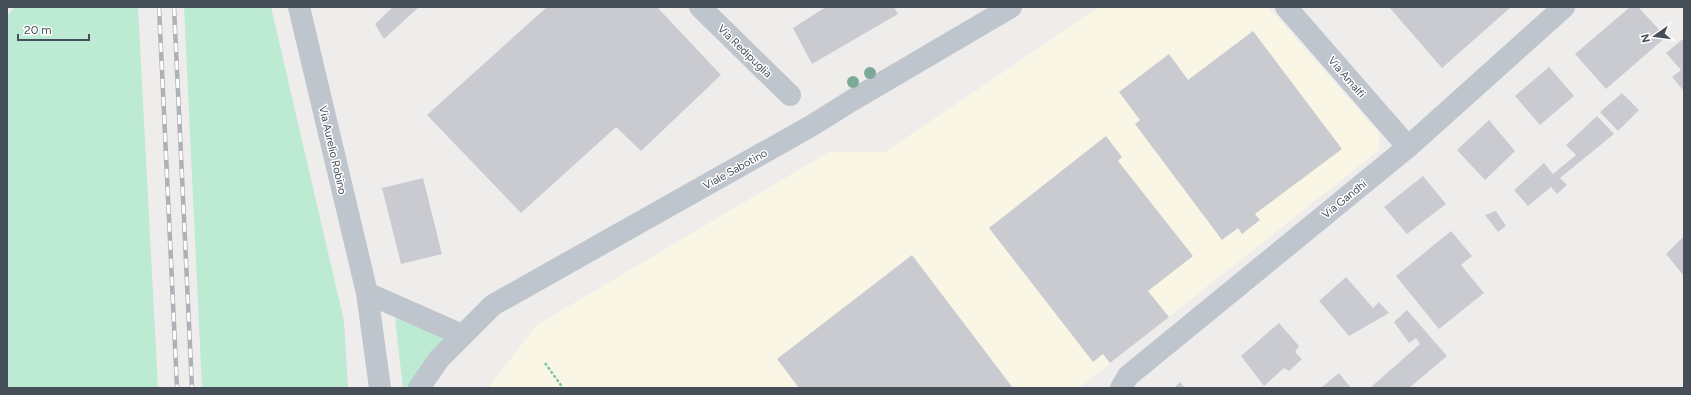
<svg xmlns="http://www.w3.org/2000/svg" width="1691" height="395" font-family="Figtree,sans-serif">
<rect width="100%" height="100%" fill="#efedec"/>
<path fill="#f9f6e6" d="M1099 7H1268L1379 133V150L1079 388H488L537 325 829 152H885Z"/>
<path fill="#bdead3" d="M15 7H138L158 388H7V16Z
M184 7H271L344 321 348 388H202Z
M395 318 447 338 412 388H403Z"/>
<path fill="#cacbd1" d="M393 7H419L384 39 375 24Z
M547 7H657L721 75 641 151 616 127 521 213 427 115Z
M826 7H894L898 14 812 64 793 28Z
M1389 7H1511L1442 68Z
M1630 7H1638L1666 37 1606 89 1575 54Z
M1253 31 1342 149 1255 214 1260 220 1242 234 1238 228 1222 240 1135 124 1140 120 1119 92 1169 54 1188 80Z
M1684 38V91L1672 77 1681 70 1666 53Z
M1549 67 1574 96 1540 125 1515 96Z
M1622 93 1639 110 1618 131 1600 112Z
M1597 116 1614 134 1560 178 1567 185 1557 194 1551 187 1528 206 1514 190 1544 163 1553 174 1576 155 1566 145Z
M1489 120 1515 151 1485 180 1457 150Z
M1106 136 1122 157 1118 161 1193 256 1148 291 1169 317 1110 363 1103 354 1093 362 989 228Z
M1423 176 1446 204 1407 234 1384 207Z
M423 178 442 254 401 264 382 188Z
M1496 211 1506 226 1498 232 1485 215Z
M1451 231 1472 256 1461 265 1484 293 1439 329 1396 276Z
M1684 236V276L1666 254Z
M912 255 1013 388H799L777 359Z
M1346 277 1373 308 1379 302 1389 313 1349 336 1319 301Z
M1407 310 1447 356 1409 388H1370L1420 344 1416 338 1409 343 1394 322Z
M1279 323 1299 346 1295 352 1302 359 1289 371 1284 368 1264 386 1241 356Z
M1339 373 1351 388H1321Z
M1180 382 1185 388H1174Z"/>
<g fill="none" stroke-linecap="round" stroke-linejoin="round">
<path stroke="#79c4a7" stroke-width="2.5" stroke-dasharray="3 2" stroke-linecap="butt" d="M545 363 563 388"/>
<path stroke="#bec5cd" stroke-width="22" d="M299 7 367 293 462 335
M700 7 790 95
M1286 7 1408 147
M367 293 380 388
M419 388 439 359 493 305 811 126 851 101 1011 7
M1121 388 1128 376 1408 147 1564 7"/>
<defs>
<path id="rail" d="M159 7 177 388
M174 7 192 388"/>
</defs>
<use href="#rail" stroke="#afb1b6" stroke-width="4.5"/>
<use href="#rail" stroke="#fff" stroke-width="3" stroke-dasharray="9" stroke-linecap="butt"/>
</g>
<g fill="#7ca997">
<circle cx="870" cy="73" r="6"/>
<circle cx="853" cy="82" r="6"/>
</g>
<g text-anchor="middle" stroke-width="3" stroke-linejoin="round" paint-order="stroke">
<g font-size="11" fill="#464e58" stroke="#fff">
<text transform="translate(745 51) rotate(44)" y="4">Via Redipuglia</text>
<text transform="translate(1347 77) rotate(49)" y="4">Via Amalfi</text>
<text transform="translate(333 150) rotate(77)" y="4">Via Aurelio Robino</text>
<text transform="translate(735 169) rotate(-29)" y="4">Viale Sabotino</text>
<text transform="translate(1344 199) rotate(-39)" y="4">Via Gandhi</text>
</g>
</g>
<rect width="1691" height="395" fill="none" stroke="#464e58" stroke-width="16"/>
<g transform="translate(1655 36) rotate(256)" stroke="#ffffff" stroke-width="3" paint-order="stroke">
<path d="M0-3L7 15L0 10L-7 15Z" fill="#464e58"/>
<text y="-6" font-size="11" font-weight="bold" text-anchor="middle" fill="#464e58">N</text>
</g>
<path d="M18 34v6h71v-6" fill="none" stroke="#464e58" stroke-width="2"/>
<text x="24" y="34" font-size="12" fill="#464e58" stroke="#ffffff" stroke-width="3" paint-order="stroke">20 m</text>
</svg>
